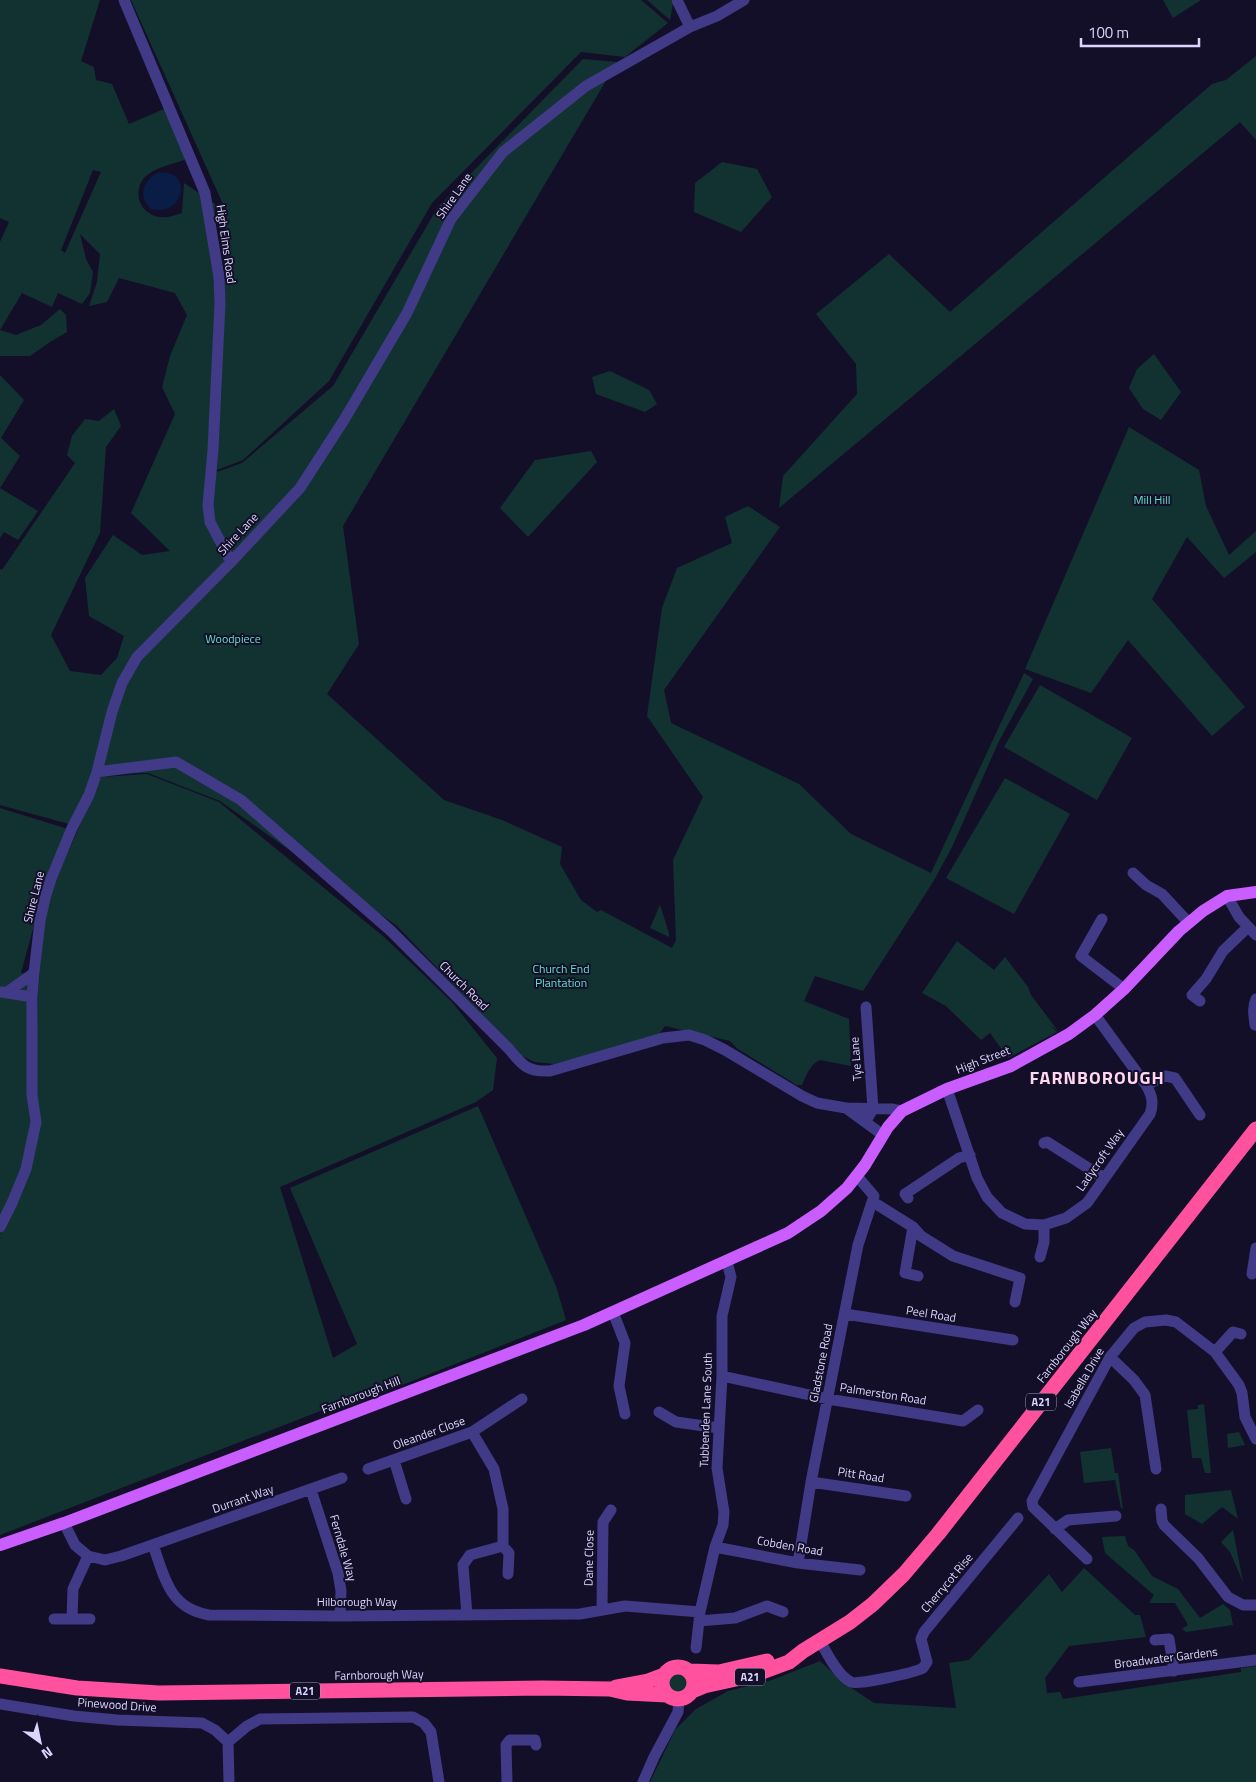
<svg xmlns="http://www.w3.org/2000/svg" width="1256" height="1782" font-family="'Titillium Web',sans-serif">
<rect width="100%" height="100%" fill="#140f28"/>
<path fill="#123232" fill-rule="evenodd" d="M0 0H100L81 61 94 67 96 80 112 84 129 124 164 109 187 159C174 164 154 167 144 178 133 191 139 211 155 216 164 219 173 216 182 213L184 183 215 204 217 472 242 463 333 386 438 207 583 59 617 62 343 526 359 644 327 694 444 800 502 820 562 847 560 864 581 900 597 912 601 910 672 948 676 940 673 860 703 797 647 716 662 608 677 568 732 543 725 517 748 506 780 527 664 690 671 723 799 784 851 834 931 873 1024 673 1033 679 999 741 952 847 933 882 863 991 815 976 804 1001 849 1019 851 1066 820 1060C810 1064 806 1076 802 1085H796L792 1082 738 1049 730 1041 665 1026 658 1036 554 1064 535 1062 522 1056 511 1045 397 926 220 801 148 773 100 774 85 793 69 824 0 805V569L2 570 75 463 67 455 72 436 85 419 99 421 114 409 121 426 106 447 100 533 51 635 70 671 101 675 117 658 124 636 89 616 85 578 113 535 142 555 170 551 131 513 175 414 162 387 170 356 187 315 175 293 119 278 107 302 89 306 97 282 100 254 80 234 86 259 93 272 90 293 82 304 58 293 52 307 22 293 0 330V242L9 222 0 218ZM93 170 101 172 65 253 61 250Z
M131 0H641L668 23 625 57 581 52 432 203 329 381 243 460 217 470 227 213Z
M647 0H671L673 3 670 20Z
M1163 0H1201L1173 18Z
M1256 56V140L1240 122 779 508 783 476 857 394 856 364 816 314 889 254 950 312 1212 84 1226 80Z
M722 162 757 169 772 197 741 232 694 212 695 183Z
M60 309 66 315 67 332 50 342 30 356H0V330L16 335 41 325Z
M1154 354 1181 392 1161 420 1143 409 1129 388 1137 369Z
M610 371 649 390 657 404 645 412 596 394 592 377Z
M0 375 24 400 1 438 20 456 0 488 38 511 18 540 4 532 0 538Z
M1129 427 1199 470 1206 506 1229 555 1256 531V552L1224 578 1187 537 1152 599 1245 707 1212 736 1128 640 1091 693 1025 669Z
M591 451 597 462 528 537 500 508 535 460Z
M1040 685 1132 738 1097 800 1004 747Z
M147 774 219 802 384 937 451 1001 497 1058 493 1090 476 1102 280 1187 333 1358 357 1344 290 1188 478 1106 556 1286 566 1320 349 1406 346 1401 0 1535V1235L18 1197 35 1096 38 993 44 924 51 891 101 777Z
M1005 778 1070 814 1014 914 946 878Z
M0 808 68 829 47 877 21 973 30 975 33 1122 22 1169 0 1219Z
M660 905 669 933V937L650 928Z
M957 941 994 970 1005 957 1028 987 1031 995 1058 1031 1050 1025 1057 1032 1008 1058 990 1033 981 1040 946 1006 922 993Z
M1204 1404 1211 1473H1205L1201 1458H1192L1187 1410 1198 1409V1405Z
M1239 1432 1245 1445 1228 1448 1227 1434Z
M1111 1448 1115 1473H1118L1123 1509 1121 1508 1115 1480 1084 1483 1080 1452Z
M1231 1490 1238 1519 1222 1507 1202 1524 1185 1514V1495Z
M1233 1530 1243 1582 1230 1552 1221 1542Z
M1125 1536 1128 1546 1134 1550 1152 1576 1178 1589 1200 1618 1223 1604 1230 1610 1233 1625 1186 1632 1182 1629 1188 1625 1175 1603H1149L1154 1595 1105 1553 1102 1537Z
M1084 1568 1135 1615H1140L1146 1637 1069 1646 1045 1678 1047 1693 1060 1692 1063 1699 1241 1672V1668L1256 1666V1782H650L675 1730 696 1709 728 1691 772 1680 820 1661 844 1683 874 1703 956 1708 949 1663 969 1660 1049 1574 1062 1592Z
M667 1683a11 11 0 1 1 22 0a11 11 0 1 1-22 0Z"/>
<path fill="#091d47" d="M157 173C194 167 185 218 151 209 138 196 142 182 157 173Z"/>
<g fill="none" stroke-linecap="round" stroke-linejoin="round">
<path stroke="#403a87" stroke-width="11" d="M124 0 205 193 219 277 220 303 213 450 208 505 210 522 231 562
M677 0 690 27
M97 772 176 762 241 800 391 931 509 1049C522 1065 527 1072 550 1071L663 1038 689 1035 705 1040 725 1050 802 1096 817 1103 846 1108 883 1135
M1133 873 1146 885 1162 894 1188 922
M1227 896 1239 917 1256 935
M1102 919 1081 956 1124 989
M2 992 32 997
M6 993 34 973
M1200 1001 1192 995 1206 979 1223 951 1248 927
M1255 1025C1254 1016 1252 1008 1256 999
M1146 1085 1165 1076 1175 1078 1200 1115
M947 1089 977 1178 987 1197 1002 1213 1025 1224 1044 1225 1066 1218 1087 1203 1150 1114C1154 1103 1152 1095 1146 1085L1095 1015
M846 1108 893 1109 902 1111
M865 1122 873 1109 866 1007
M1044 1143 1047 1142 1104 1178
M908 1198 905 1194 959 1158 970 1155
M873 1202 913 1227 921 1236 953 1256 1020 1278 1015 1302
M0 1227 12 1203 26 1169 36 1122 32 1095V997L34 973 40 921 45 898 51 879 72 828 89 795 97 772 112 712 122 683 137 657 231 562 300 488 344 420 407 313 451 219 503 152 586 86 690 27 717 16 744 0
M913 1227 905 1273 918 1276
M1040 1257 1044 1242V1225
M1252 1274 1256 1248
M613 1312 625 1343 619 1386 625 1414
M845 1314 1013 1340
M1215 1352 1233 1332 1241 1334
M1110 1357 1134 1380 1145 1395 1156 1469
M722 1376 828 1399 963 1421 978 1410
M659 1412 676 1422 719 1428
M394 1460 406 1499
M368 1469 472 1432 522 1399
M811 1482 906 1496
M311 1490 338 1573 341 1591 340 1616
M1161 1509 1162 1521 1164 1525 1198 1558 1228 1597 1243 1605H1256
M64 1523 75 1545 88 1556 73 1589 72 1619H90
M1055 1529 1068 1520 1116 1516
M153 1545C165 1578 169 1608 209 1615L340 1616 580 1614 625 1606 700 1612
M503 1546 509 1553 508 1574
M715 1547 798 1563 860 1570
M88 1556 105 1560 121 1556 342 1478
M1087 1559 1033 1507 1032 1501 1110 1357 1134 1328 1145 1322 1166 1320 1176 1322 1215 1352 1239 1385 1242 1393 1245 1417 1256 1439
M798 1563 811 1482 858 1245 874 1196 857 1176
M602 1609 603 1522 611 1510
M467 1615 463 1565 470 1555 503 1546V1509L494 1469 472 1432
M54 1619H72
M699 1621 735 1618 767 1606 783 1612
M1155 1640 1169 1639 1174 1671
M820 1641C827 1653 838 1676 851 1682 858 1685 914 1673 923 1668L927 1662 921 1639 924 1632 1018 1518
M696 1648 700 1612 715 1547 723 1525 724 1512 717 1468 722 1376V1316L731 1277 727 1262
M1079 1682 1256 1660
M0 1704 74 1716 117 1720 202 1723 215 1730 228 1742
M228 1742 247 1726 260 1719 413 1717 424 1723 431 1732 439 1782
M228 1742 229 1782
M507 1782 506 1745 510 1740H535L536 1745
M643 1782 654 1757 678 1712 679 1699"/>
<path stroke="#c95dff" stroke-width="12" d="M0 1545 64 1523 584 1325 788 1233 821 1211 847 1188 865 1165 888 1127 902 1111 947 1089 1011 1066 1069 1034 1095 1015 1124 989 1179 931 1203 911 1227 896 1256 892"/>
<path stroke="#ff519d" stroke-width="15" d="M662 1683a16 16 0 1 1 32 0a16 16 0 1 1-32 0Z
M690 1671 719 1672 767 1661
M0 1676 77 1688 159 1693 542 1688 610 1689 627 1693 667 1695
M616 1687 648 1681 664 1675
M692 1691 704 1686 754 1675 789 1662 803 1651 850 1622 873 1604 904 1574 938 1534 1256 1129"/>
</g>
<g text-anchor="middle" stroke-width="4" stroke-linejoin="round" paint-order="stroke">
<g fill="#140f28" stroke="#a09abe" stroke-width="1">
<rect x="1026" y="1393.5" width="30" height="17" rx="4"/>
<rect x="735" y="1668.5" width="30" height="17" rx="4"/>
<rect x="290" y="1682.5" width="30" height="17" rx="4"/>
</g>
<g font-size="11" font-weight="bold" fill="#dcd6ff">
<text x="1041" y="1406">A21</text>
<text x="750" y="1681">A21</text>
<text x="305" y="1695">A21</text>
</g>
<g font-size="12" fill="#dcd6ff" stroke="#140f28">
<text transform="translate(454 196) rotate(-55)" y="4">Shire Lane</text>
<text transform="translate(226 244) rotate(82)" y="4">High Elms Road</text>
<text transform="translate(238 534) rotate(-47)" y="4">Shire Lane</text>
<text transform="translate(34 897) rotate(-76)" y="4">Shire Lane</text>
<text transform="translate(464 986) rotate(45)" y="4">Church Road</text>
<text transform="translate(856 1059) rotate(-94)" y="4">Tye Lane</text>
<text transform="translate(983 1060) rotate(-21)" y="4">High Street</text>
<text transform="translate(1100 1160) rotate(-55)" y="4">Ladycroft Way</text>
<text transform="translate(931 1314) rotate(9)" y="4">Peel Road</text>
<text transform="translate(1067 1346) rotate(-52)" y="4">Farnborough Way</text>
<text transform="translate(821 1363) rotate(-79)" y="4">Gladstone Road</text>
<text transform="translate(1084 1378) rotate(-60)" y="4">Isabella Drive</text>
<text transform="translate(883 1394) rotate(9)" y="4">Palmerston Road</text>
<text transform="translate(361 1395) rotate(-21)" y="4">Farnborough Hill</text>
<text transform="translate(706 1410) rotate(-88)" y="4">Tubbenden Lane South</text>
<text transform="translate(429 1433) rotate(-20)" y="4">Oleander Close</text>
<text transform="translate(861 1475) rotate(9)" y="4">Pitt Road</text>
<text transform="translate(243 1499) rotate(-19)" y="4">Durrant Way</text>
<text transform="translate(790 1546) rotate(10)" y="4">Cobden Road</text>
<text transform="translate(343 1548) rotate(74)" y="4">Ferndale Way</text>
<text transform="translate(589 1558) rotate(-89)" y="4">Dane Close</text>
<text transform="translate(947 1583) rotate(-50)" y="4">Cherrycot Rise</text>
<text x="357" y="1606">Hilborough Way</text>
<text transform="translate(1166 1658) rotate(-7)" y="4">Broadwater Gardens</text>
<text transform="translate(379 1675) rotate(-1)" y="4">Farnborough Way</text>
<text transform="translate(117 1705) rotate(4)" y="4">Pinewood Drive</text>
</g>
<g font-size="12" fill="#5fe2c7" stroke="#140f28">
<text x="1152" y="504">Mill Hill</text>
<text x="233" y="643">Woodpiece</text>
<text x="561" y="973">Church End<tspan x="561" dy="14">Plantation</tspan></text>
</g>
<g font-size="18" font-weight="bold" letter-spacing="1" fill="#ffd8ef" stroke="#140f28">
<text x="1097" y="1084">FARNBOROUGH</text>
</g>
</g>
<g transform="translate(40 1742) rotate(147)" stroke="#140f28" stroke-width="4" paint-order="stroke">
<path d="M0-4L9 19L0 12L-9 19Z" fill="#dcd6ff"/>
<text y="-8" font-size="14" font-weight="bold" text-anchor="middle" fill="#dcd6ff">N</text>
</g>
<path d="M1081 38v8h118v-8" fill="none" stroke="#dcd6ff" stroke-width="2.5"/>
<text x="1088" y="38" font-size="15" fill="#dcd6ff" stroke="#140f28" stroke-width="4" paint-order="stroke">100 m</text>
</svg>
